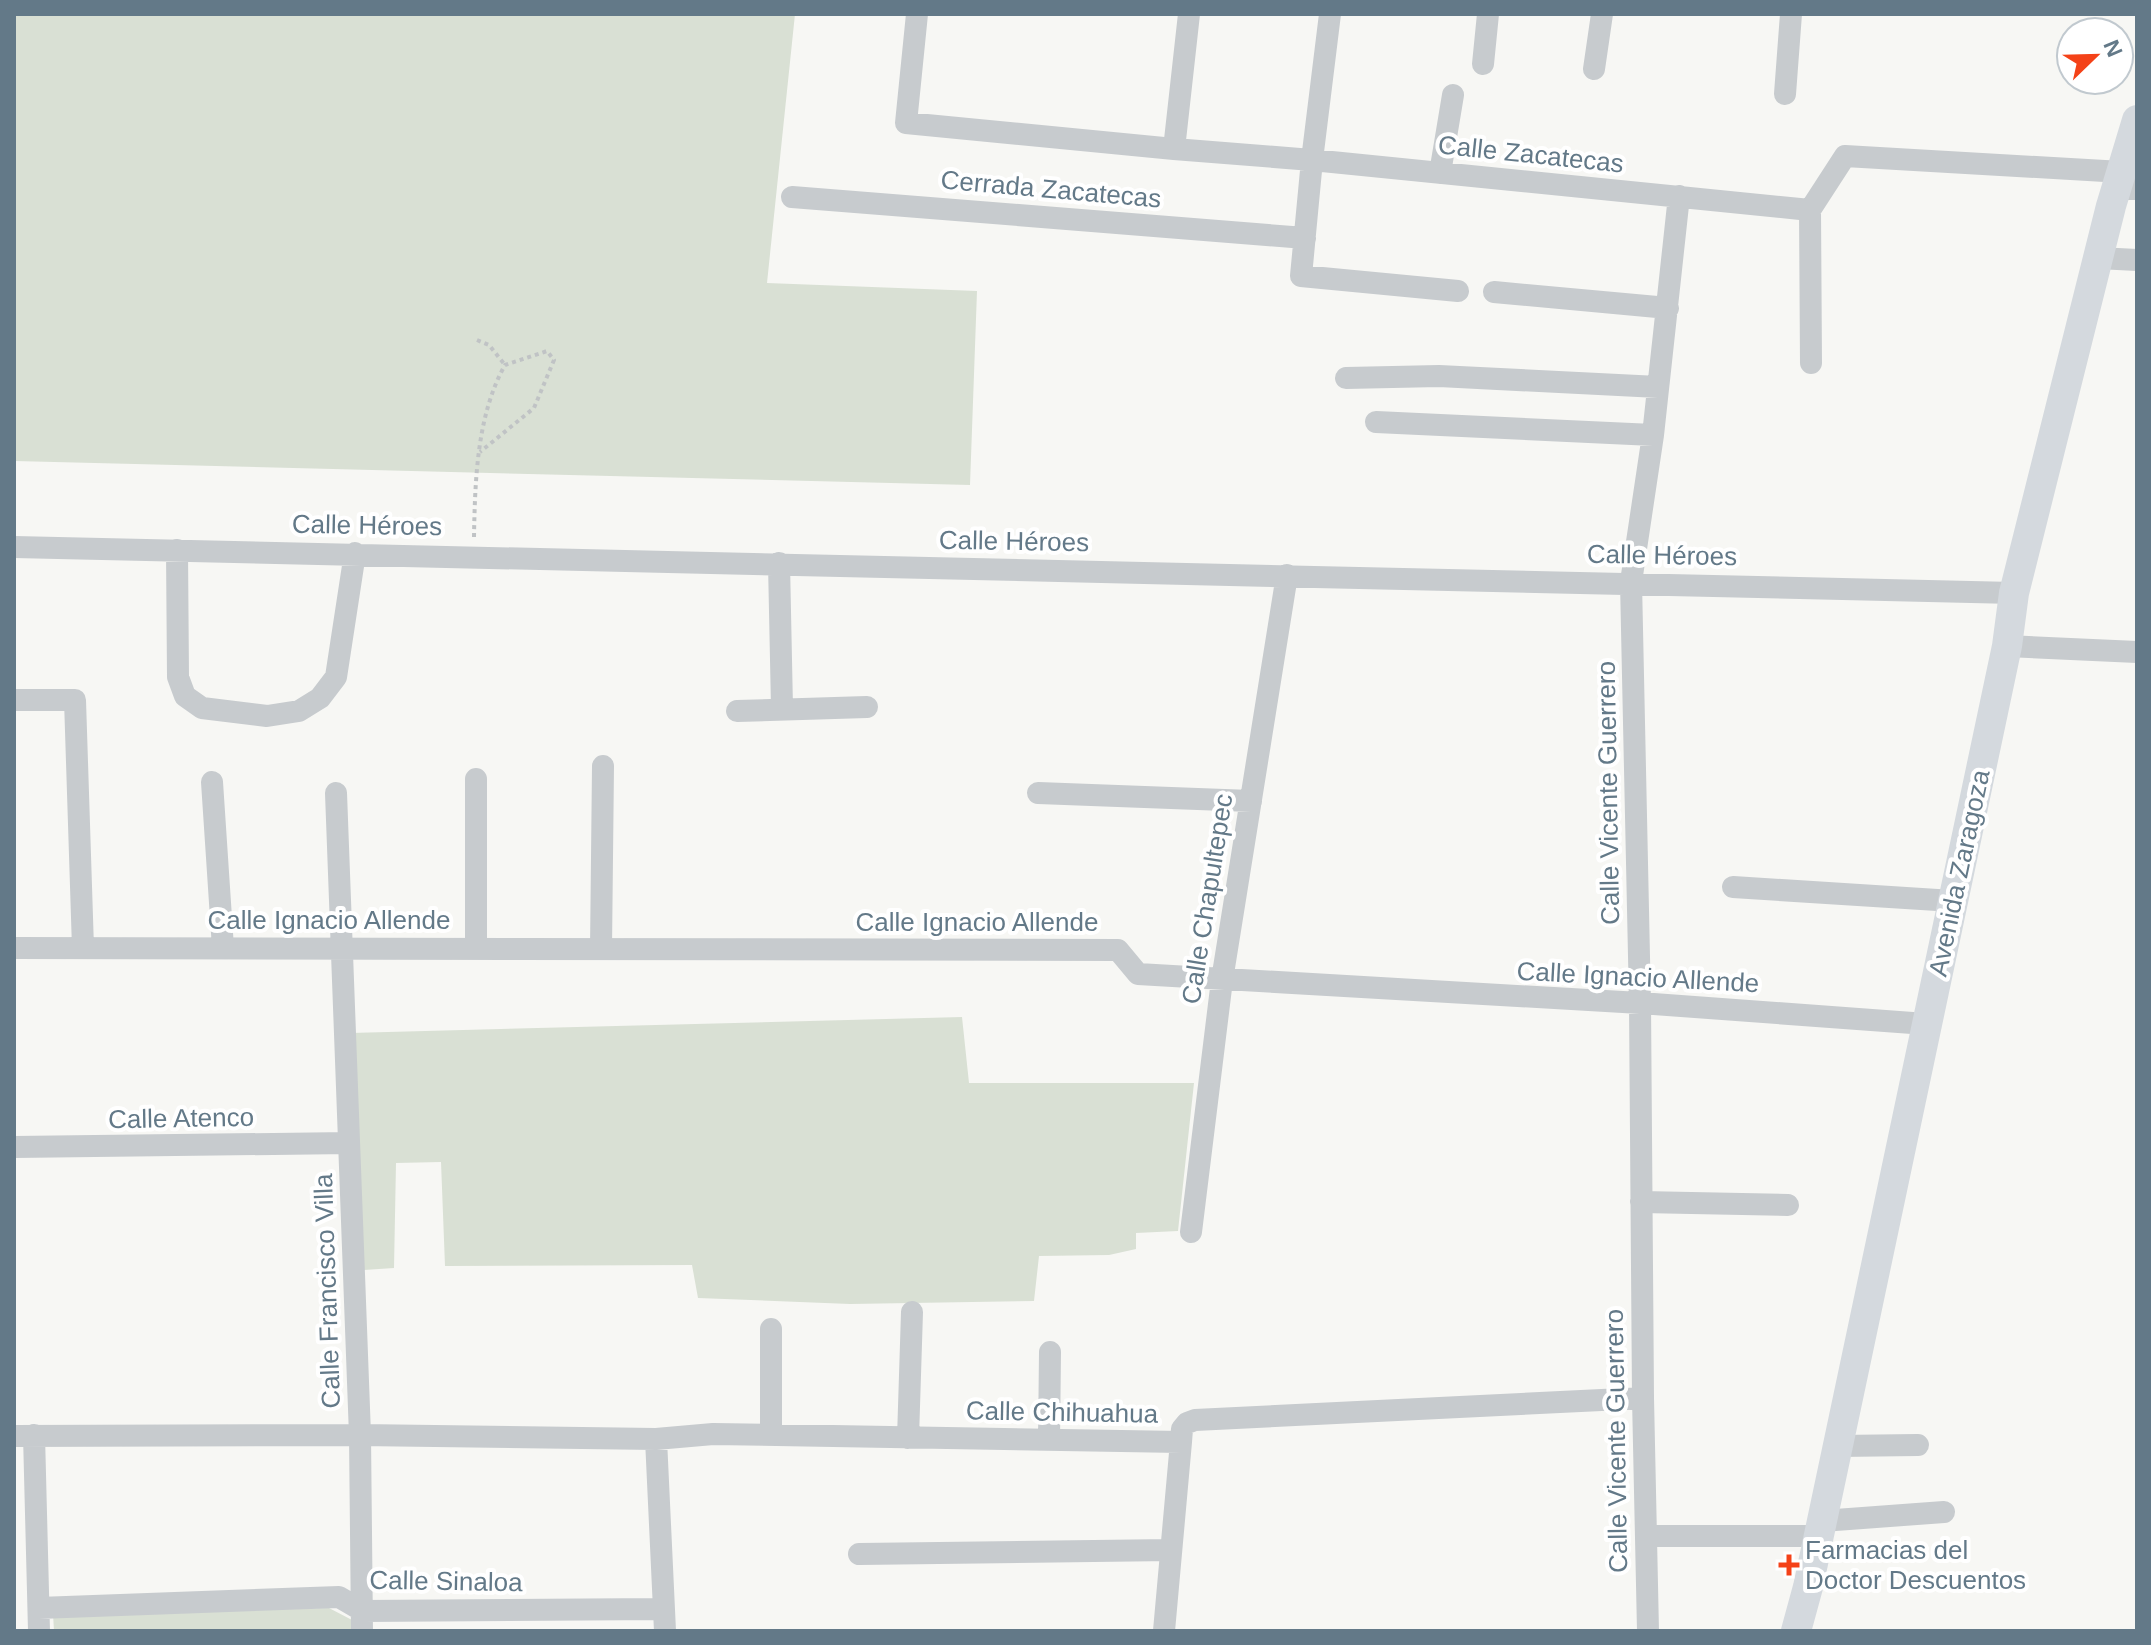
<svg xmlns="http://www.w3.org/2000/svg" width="2151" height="1645" font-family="Arial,sans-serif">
<rect width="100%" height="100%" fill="#f7f7f4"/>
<path fill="#d9e0d4" d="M14 14H795L767 283 977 291 970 485 14 461Z
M962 1017 969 1083H1194L1178 1231 1136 1233V1249L1109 1255 1039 1256 1034 1301 850 1304 698 1298 692 1265 445 1266 441 1162 396 1163 394 1268 364 1270 350 1033Z
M329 1608 352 1620V1631H54L53 1614Z"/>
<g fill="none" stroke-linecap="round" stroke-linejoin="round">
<path stroke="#c0c3c5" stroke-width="4" stroke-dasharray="4 4" stroke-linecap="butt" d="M477 340 489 345 505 365
M474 537C475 479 477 415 505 365L547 351 554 360 534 408 480 452"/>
<path stroke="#c7cbce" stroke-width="22" d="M917 14 906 123 1174 149 1312 160 1810 210 1845 156 2122 172
M1330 14 1312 160 1301 276 1458 291
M1483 64 1488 14
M1594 69 1602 14
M1785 94 1791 14
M1174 149 1189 14
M1440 173 1453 95
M2117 189H2137
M792 197 1305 238
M1810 210 1811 363
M2098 258 2137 260
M1494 292 1668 308
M1346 378 1439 376 1658 387
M1376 422 1653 435
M14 547 2014 593
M177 550 178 677 185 696 202 708 267 716 299 711 320 698 336 677 355 553
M779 563 782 708
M2007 646 2137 652
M14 700H75L83 948
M737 711 867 707
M476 779V949
M212 782 223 948
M336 793 360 1435 362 1631
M1038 793 1251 801
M1733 887 1953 901
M14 948 1118 950 1138 974 1640 1003 1926 1024
M601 949 603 766
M14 1147 349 1143
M1641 1202 1788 1205
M1191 1232 1222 980 1287 575
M34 1435 39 1631
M771 1435V1329
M14 1436 360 1435 656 1439 713 1434 1181 1442
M908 1438 912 1312
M656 1439 665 1631
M1049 1440 1050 1352
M1838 1446 1918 1445
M1822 1521 1944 1512
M1646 1536H1819
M859 1554 1171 1550
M39 1608 339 1597 363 1611 663 1609
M1164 1631 1181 1442 1182 1429 1187 1423 1195 1420 1643 1398
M1648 1631 1643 1398 1640 1003 1631 582 1653 435 1679 196"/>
<path stroke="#d4d9de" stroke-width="30" d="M1796 1631 1808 1587 2007 646 2014 593 2111 206 2137 120"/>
</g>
<path fill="#f44218" stroke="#fff" stroke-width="3" d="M1785 1553h8v8h8v8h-8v8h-8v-8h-8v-8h8z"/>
<g text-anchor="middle" stroke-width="8" stroke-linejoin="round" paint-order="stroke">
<g font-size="26" fill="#637988" stroke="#fff">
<text transform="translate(1531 154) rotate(6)" y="9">Calle Zacatecas</text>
<text transform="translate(1051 189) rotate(5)" y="9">Cerrada Zacatecas</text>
<text transform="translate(367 525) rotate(1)" y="9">Calle Héroes</text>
<text transform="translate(1014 541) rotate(1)" y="9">Calle Héroes</text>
<text transform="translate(1662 555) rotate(1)" y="9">Calle Héroes</text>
<text transform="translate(1608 793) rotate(-91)" y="9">Calle Vicente Guerrero</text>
<text transform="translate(1959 873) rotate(-78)" y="9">Avenida Zaragoza</text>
<text transform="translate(1207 899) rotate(-81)" y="9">Calle Chapultepec</text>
<text x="329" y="929">Calle Ignacio Allende</text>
<text x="977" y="931">Calle Ignacio Allende</text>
<text transform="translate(1638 977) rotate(3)" y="9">Calle Ignacio Allende</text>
<text transform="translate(181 1118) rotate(-1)" y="9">Calle Atenco</text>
<text transform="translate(327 1291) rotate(-92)" y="9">Calle Francisco Villa</text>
<text transform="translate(1062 1412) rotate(1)" y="9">Calle Chihuahua</text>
<text transform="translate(1616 1441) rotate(-91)" y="9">Calle Vicente Guerrero</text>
<text transform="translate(446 1581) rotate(1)" y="9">Calle Sinaloa</text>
</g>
<g font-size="26" fill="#637988" stroke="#fff" text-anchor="start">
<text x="1805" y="1559">Farmacias del<tspan x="1805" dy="30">Doctor Descuentos</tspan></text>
</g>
</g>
<rect width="2151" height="1645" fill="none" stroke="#637988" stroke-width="32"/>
<g transform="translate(2095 56) rotate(67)"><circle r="38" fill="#ffffff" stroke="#c1c9cf" stroke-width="2"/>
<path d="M0-6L14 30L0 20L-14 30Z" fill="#f44218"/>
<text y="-12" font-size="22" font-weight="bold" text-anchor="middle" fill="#637988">N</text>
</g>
</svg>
